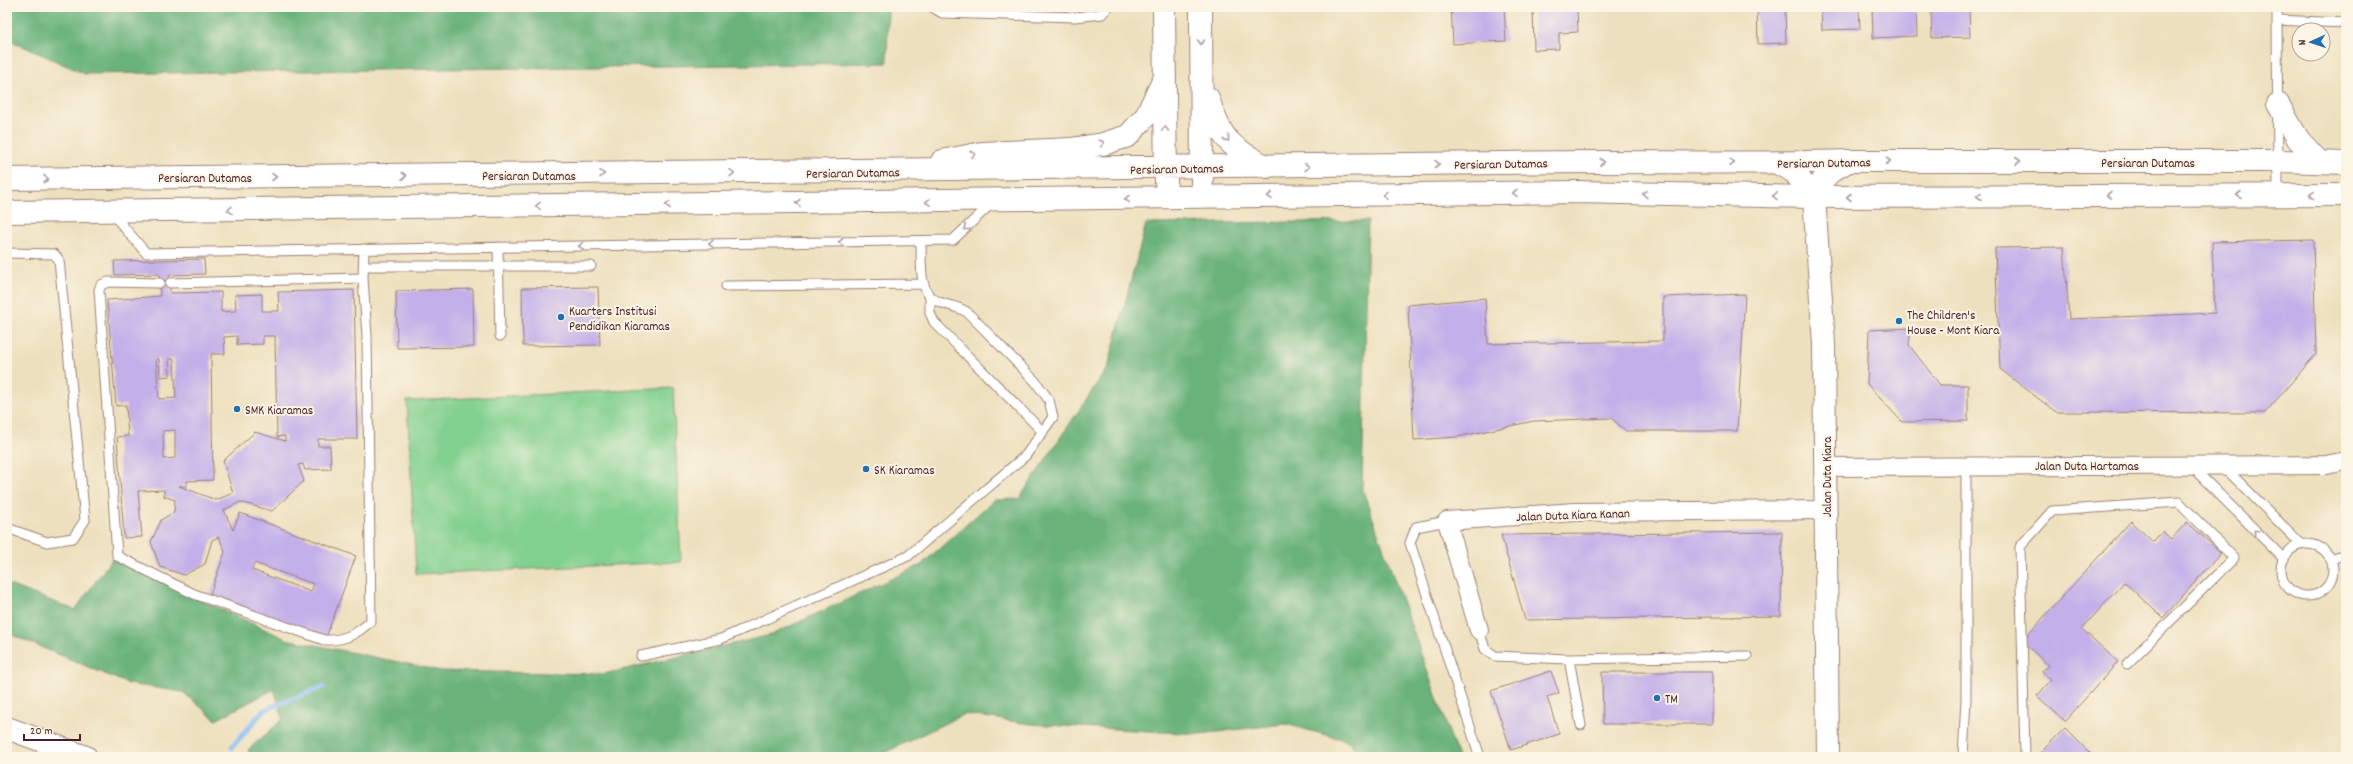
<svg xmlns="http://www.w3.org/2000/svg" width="2353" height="764" font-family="Dekko,sans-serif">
<rect width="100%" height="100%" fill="#fcf5e5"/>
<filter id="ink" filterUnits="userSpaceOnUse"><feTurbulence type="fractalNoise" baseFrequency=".025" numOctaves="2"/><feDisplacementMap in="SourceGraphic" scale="8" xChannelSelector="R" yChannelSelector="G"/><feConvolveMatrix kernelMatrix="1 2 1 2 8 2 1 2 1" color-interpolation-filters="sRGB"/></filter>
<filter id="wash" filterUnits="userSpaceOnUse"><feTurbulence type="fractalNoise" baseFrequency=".012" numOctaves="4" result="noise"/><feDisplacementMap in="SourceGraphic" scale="16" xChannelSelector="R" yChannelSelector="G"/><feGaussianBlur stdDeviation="0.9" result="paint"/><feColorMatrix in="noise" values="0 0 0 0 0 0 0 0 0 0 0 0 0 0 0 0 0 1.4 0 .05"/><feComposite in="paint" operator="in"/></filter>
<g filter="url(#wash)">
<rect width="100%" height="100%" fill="#ede0be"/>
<path fill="#82d08f" stroke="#66785d" d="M673 388 681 562 416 574 407 401Z"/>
<path fill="#69b27a" stroke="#5a6852" d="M7 7H888L887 63 85 74 7 39Z
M1368 221 1362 488 1458 757H1362L1349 741 1285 724 1199 734 1030 724 964 714 876 757H251L248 750 283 719 274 689 216 720 183 692 129 684 7 633V584L75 610 112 559 286 639 442 671 604 674 771 635 921 565 994 500 1019 499 1108 367 1146 224Z"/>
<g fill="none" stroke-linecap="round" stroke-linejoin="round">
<path stroke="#87bcf6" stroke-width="5.5" d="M232 747 264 710 323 687"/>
</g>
<g id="blocks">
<path fill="#c3afe9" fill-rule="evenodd" d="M1451 7H1504L1506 41 1453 44Z
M1533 7H1577L1578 32 1559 33V49L1534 50Z
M1757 7H1805V10L1785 11 1786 43 1758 44Z
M1821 7H1859L1860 29 1822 30Z
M1872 7H1916L1917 36 1873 38Z
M1931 7H1969L1970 37 1932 38Z
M2313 240 2316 354 2265 413 2056 412 2000 369 1995 248 2064 247 2069 319 2215 313 2212 242Z
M204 259 205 274 169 275 170 293 221 292V312L236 311 235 295 262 294V311H279L278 292 354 290 357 439H318V446H330L331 469 305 470 303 464 298 465 304 481 272 511 240 502 224 510 233 530 240 513 356 556 325 640 209 597 225 552 219 537 212 540 205 564 184 575 160 567 151 542 161 520 174 512 175 500 164 496V490L138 491 142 537 124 538 117 437 128 436 126 405 116 406 107 300 160 296 159 274 115 275 114 261ZM237 336V345L263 344V336H275L277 437 285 436V441L255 432 223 461 233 493 216 500 179 486H187V481L213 480 211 354H225L224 337ZM156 359H159L160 377 170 376 169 359H174L176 398 159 399ZM175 430V458L164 459 163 431ZM254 563 314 584 311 592 252 570Z
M598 287 600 345 523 346 522 288Z
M473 289 474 347 397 348 396 291Z
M1745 294 1737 431H1626L1611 418 1534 421 1457 437 1414 440 1408 305 1485 298 1488 344 1663 341V297Z
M1911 328 1909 345 1940 385H1968V421L1902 422 1867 384 1869 330Z
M2131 521 2153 542 2162 531 2171 539 2187 522 2221 553 2163 618 2124 582 2082 629 2118 662 2065 721 2037 696 2051 680 2042 672 2048 665 2022 641Z
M1782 532 1781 616 1525 620 1501 535Z
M1551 671 1559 693 1547 697 1559 734 1511 750 1491 691Z
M1602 672H1712V724H1603Z
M2065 728 2094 757H2036Z"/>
</g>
</g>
<g filter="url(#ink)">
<use href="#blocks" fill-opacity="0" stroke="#9c8074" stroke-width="1"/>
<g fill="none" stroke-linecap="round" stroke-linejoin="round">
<defs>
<path id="service" d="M932 7 942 13 1075 17 1102 14 1108 7
M2277 7 2278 195
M2277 20 2346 23
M112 213 146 253 953 240 992 203
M498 247 500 336
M7 253 54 254 59 260 85 520 73 538 47 542 7 528
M364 266H591
M160 283 108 282 101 285 99 290 117 556 194 594 324 640C344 641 357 634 371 621L367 336 363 278
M170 283 363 278 364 249
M726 286 924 284
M930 297V313L934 322 1043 432
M2223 466 2301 544
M2192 467 2284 559
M1447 521 1416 527 1410 543 1480 757
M2281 570a26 26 0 1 1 52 0a26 26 0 1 1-52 0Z
M2331 559 2346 554
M1479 630 1485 649 1495 656 1569 659 1747 656
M641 656 721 639 908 556 1026 455 1053 417 1049 400 1035 381 967 312C957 306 948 306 937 301 917 293 922 259 921 241
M1569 659 1581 725
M1963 757 1966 699V466
M2025 757 2020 547 2052 511 2179 502 2234 558 2127 664"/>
<path id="minor" d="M1827 467 2326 465 2346 461
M1479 630 1447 521 1575 512 1826 510"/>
<path id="tertiary" d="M1164 7 1166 183
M1201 7 1202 182
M1208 98C1221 140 1229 146 1267 167
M2278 104 2298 139 2319 162
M942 161 982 153 1071 149 1103 144 1128 136 1146 116 1165 77
M7 179C507 175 1007 173 1506 163 1620 160 1734 165 1849 161H2278L2346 163
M7 212 1576 192 1814 197 2346 195"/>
<path id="secondary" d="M1779 164 1794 172 1814 197
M1828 757 1824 344 1814 197C1823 176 1829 171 1849 161"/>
<path id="motorway" d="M7 728 86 757"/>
</defs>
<use href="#service" stroke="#9c8074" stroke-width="11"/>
<use href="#minor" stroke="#9c8074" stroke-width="20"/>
<use href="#tertiary" stroke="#9c8074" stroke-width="24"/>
<use href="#secondary" stroke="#9c8074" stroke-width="24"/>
<use href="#motorway" stroke="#9c8074" stroke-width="24"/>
<use href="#service" stroke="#fff" stroke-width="9"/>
<use href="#minor" stroke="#fff" stroke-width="18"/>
<use href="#tertiary" stroke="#fff" stroke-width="22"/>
<use href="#secondary" stroke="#fff" stroke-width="22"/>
<use href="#motorway" stroke="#fff" stroke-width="22"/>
</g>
<defs><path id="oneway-chevron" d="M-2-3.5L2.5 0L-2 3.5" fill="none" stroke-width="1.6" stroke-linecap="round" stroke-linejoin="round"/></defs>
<g stroke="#ae9aa0">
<use href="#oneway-chevron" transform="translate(1201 42) rotate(90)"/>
<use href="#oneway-chevron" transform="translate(1165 129) rotate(-91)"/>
<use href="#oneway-chevron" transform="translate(1227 139) rotate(51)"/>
<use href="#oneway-chevron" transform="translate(1102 143) rotate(-13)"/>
<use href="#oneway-chevron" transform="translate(973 154) rotate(-12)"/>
<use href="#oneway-chevron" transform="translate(1888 161)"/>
<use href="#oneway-chevron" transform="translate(2018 161)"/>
<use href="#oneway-chevron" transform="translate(1602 162) rotate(1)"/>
<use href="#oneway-chevron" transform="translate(1732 163) rotate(1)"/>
<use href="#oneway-chevron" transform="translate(1437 164) rotate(-1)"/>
<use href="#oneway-chevron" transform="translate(1307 167) rotate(-1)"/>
<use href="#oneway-chevron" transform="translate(732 173) rotate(-1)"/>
<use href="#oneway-chevron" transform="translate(602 174) rotate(-1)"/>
<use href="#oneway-chevron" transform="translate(404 176)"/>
<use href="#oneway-chevron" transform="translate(274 177)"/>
<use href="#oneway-chevron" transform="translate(46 179)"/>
<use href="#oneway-chevron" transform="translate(1515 193) rotate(179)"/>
<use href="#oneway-chevron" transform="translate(1645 194) rotate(-179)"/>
<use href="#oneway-chevron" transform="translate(1385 195) rotate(179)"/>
<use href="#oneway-chevron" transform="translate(2109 195) rotate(180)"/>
<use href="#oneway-chevron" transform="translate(2239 195) rotate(180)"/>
<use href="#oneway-chevron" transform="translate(2312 195) rotate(-179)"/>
<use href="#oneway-chevron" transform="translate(1270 196) rotate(179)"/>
<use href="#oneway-chevron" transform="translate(1775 196) rotate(-179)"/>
<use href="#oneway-chevron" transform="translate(1979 196) rotate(180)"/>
<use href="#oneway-chevron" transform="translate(1849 197) rotate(180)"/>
<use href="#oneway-chevron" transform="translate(1127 199) rotate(179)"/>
<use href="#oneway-chevron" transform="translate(928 202) rotate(179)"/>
<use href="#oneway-chevron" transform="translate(798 203) rotate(179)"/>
<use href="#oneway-chevron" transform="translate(668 205) rotate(179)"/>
<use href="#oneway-chevron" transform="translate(538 206) rotate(179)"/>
<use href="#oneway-chevron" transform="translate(230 210) rotate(179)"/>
<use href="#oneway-chevron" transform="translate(966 228) rotate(137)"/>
<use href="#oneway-chevron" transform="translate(841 242) rotate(179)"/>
<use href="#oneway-chevron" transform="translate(711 244) rotate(179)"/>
<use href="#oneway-chevron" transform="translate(581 246) rotate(179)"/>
<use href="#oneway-chevron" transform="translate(2256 532) rotate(-135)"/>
</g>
</g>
<g fill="#1f6fb2" stroke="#fcf5e5" stroke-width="1.5">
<circle cx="561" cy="317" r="4"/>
<circle cx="1899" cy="321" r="4"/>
<circle cx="237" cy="409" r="4"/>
<circle cx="866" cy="469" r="4"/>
<circle cx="1657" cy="698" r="4"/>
</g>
<g text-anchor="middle" stroke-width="4" stroke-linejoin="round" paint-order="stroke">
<g font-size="13" fill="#4a1f2b" stroke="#fcf5e5">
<text transform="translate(1824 162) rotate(-1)" y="5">Persiaran Dutamas</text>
<text x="2148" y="167">Persiaran Dutamas</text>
<text transform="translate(1501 163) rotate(-1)" y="5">Persiaran Dutamas</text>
<text transform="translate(1177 168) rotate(-1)" y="5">Persiaran Dutamas</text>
<text transform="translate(853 172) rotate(-1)" y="5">Persiaran Dutamas</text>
<text x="529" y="180">Persiaran Dutamas</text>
<text x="205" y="182">Persiaran Dutamas</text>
<text x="2087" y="470">Jalan Duta Hartamas</text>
<text transform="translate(1826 477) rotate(-90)" y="5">Jalan Duta Kiara</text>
<text transform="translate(1573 514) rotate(-2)" y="5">Jalan Duta Kiara Kanan</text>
</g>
<g font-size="13" fill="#4a1f2b" stroke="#fcf5e5" text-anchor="start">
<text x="569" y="315">Kuarters Institusi<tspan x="569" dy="15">Pendidikan Kiaramas</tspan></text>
<text x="1907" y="319">The Children's<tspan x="1907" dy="15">House - Mont Kiara</tspan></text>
<text x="245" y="414">SMK Kiaramas</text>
<text x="874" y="474">SK Kiaramas</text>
<text x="1665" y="703">TM</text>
</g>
</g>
<rect width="2353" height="764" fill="none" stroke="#fcf5e5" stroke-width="24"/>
<g transform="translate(2311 42) rotate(267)"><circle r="19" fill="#fcf5e5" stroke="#b59f9b"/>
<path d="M0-3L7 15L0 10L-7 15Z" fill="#1f6fb2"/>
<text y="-6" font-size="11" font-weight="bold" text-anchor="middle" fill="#4a1f2b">N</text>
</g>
<path d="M24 734v6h56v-6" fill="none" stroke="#4a1f2b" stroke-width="2"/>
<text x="30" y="734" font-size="12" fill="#4a1f2b" stroke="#fcf5e5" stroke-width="3" paint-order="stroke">20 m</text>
</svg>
